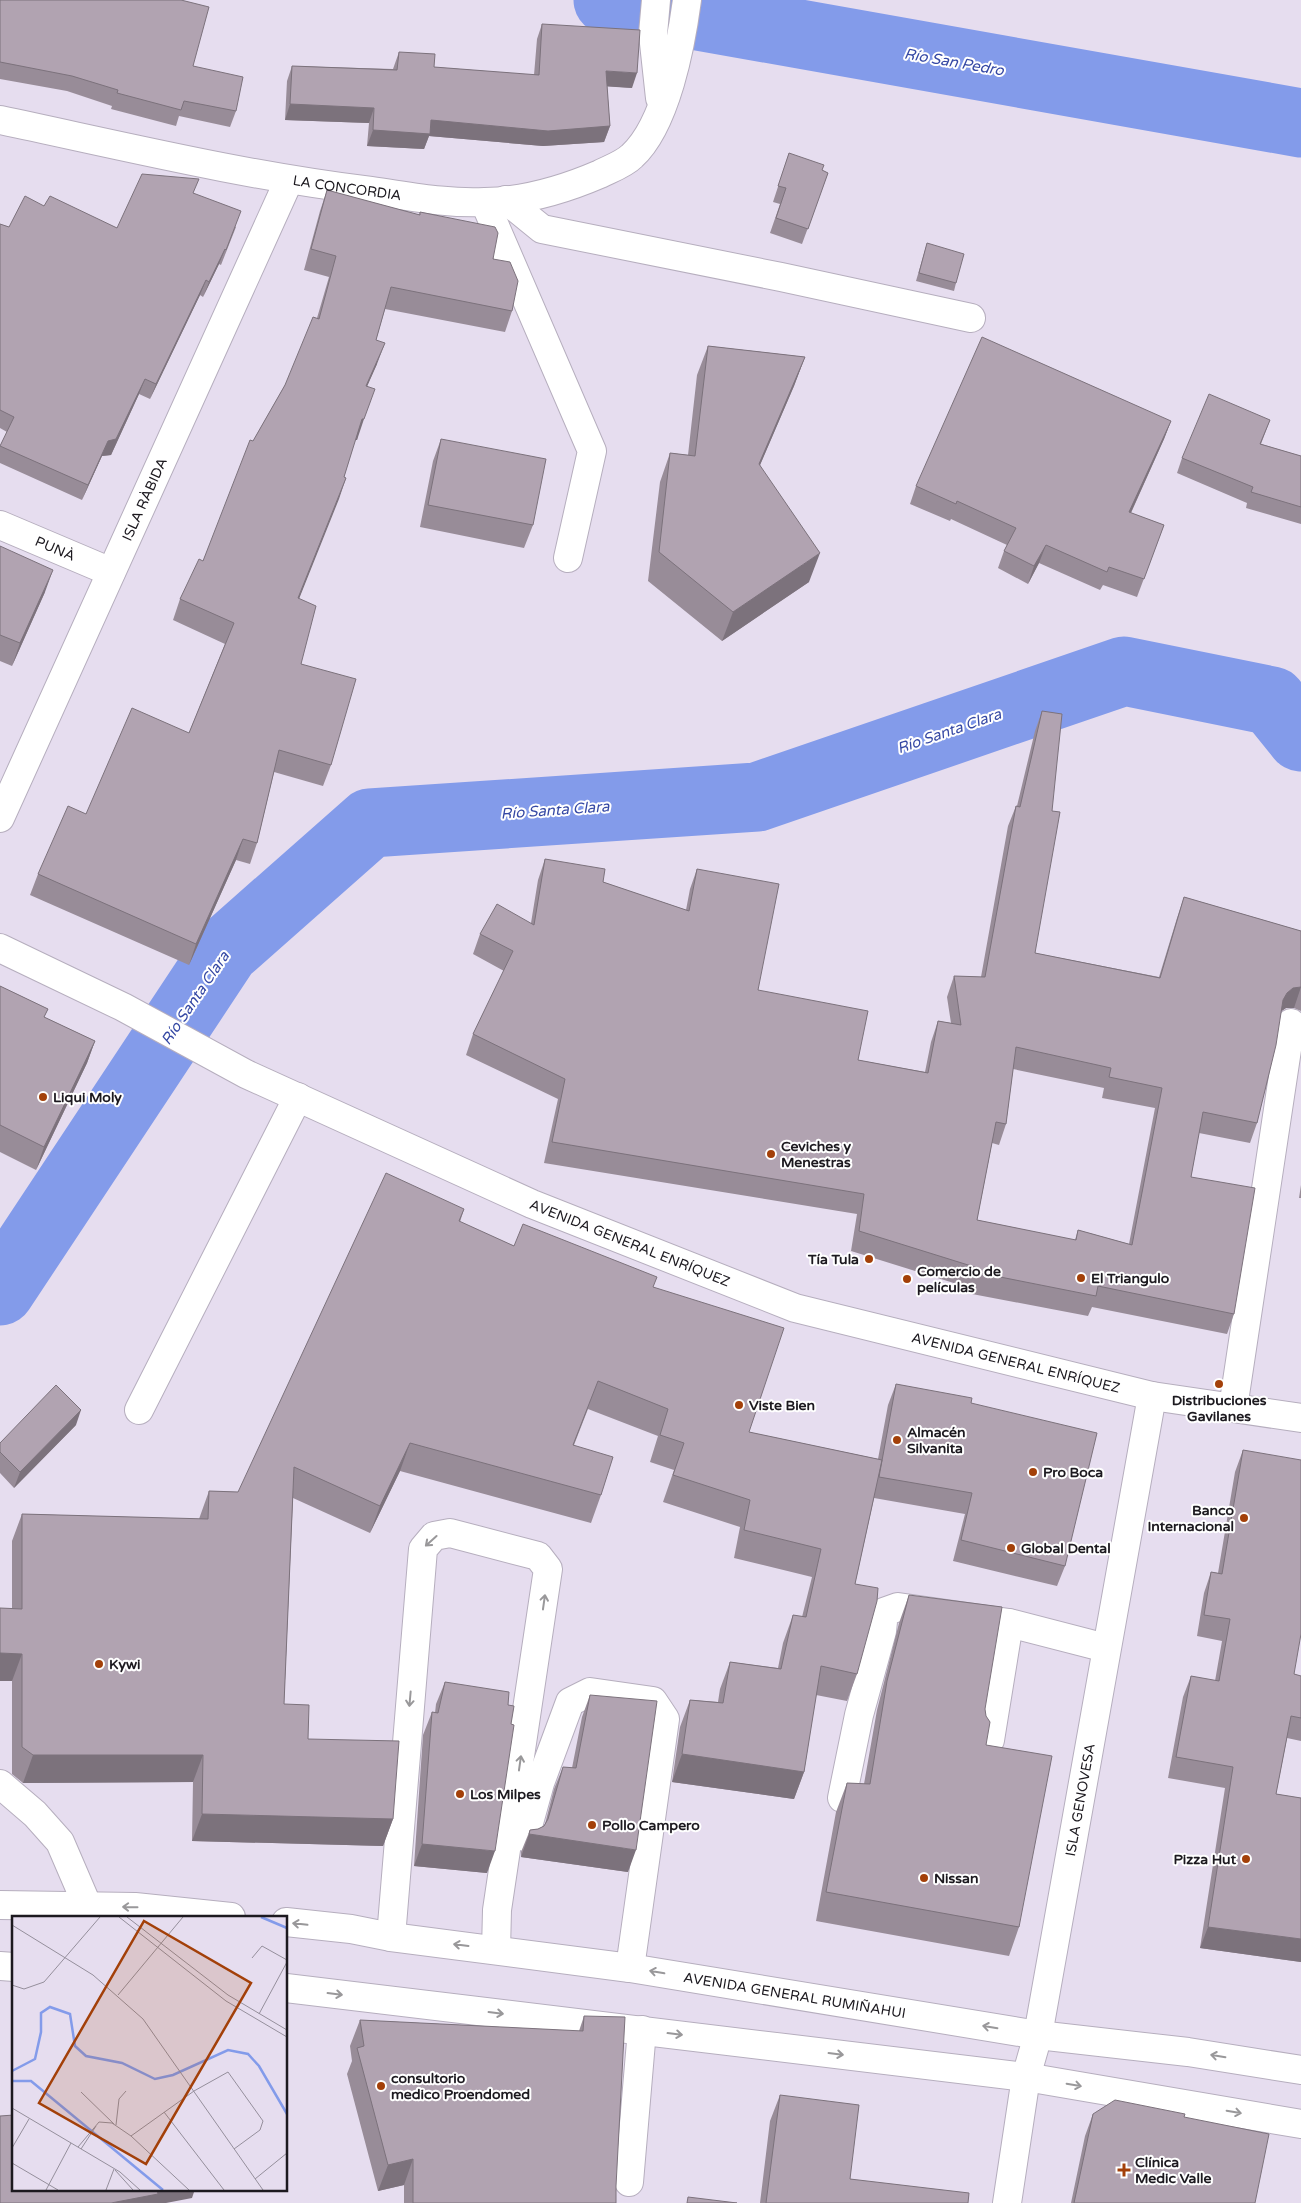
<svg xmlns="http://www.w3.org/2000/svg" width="1301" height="2203" font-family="'Varela Round',sans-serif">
<rect width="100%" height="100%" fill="#e6ddef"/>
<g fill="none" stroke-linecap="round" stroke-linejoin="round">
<path stroke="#839bea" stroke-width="69" d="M608 0 1301 123
M0 1291 225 951 370 823 757 797 1124 671 1272 701 1301 737"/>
<defs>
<g id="minor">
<path d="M656 0 653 34 660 98"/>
<path id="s1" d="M0 120C123 146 246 176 371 191 408 196 447 204 485 202 526 201 563 190 600 174 610 169 624 164 632 156 666 125 681 45 687 0"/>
<path d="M506 200 542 229 781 277 971 318"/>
<path d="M485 203 592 451 568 558"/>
<path id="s2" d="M0 525 111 572"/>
<path id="s3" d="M0 818 289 180"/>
<path d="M1233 1408 1291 1023"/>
<path d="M139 1410 298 1097"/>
<path d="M990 1740 1009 1623"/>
<path d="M0 1784 35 1814 60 1842 88 1907"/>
<path d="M842 1798 859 1715 882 1631 884 1612 898 1607 1009 1623 1106 1648"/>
<path d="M525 1837 540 1783 570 1702 590 1692 653 1701 665 1719 630 1968"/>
<path d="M391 1937 423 1549 434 1536 450 1533 538 1556 548 1569 497 1910 496 1950"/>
<path d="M629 2182 642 2030"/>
<path id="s4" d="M1007 2203 1026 2077 1038 2035 1152 1396"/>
</g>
<g id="major">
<path id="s5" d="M0 948 123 1007 246 1074 532 1204 795 1308 1152 1396 1301 1418"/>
</g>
<g id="highway">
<path d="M0 1905 135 1907 231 1917"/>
<path id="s6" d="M286 1922 351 1929 391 1937 630 1968 1038 2035 1188 2052 1301 2070"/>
<path d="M0 1966 14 1967"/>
<path d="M286 1988 1026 2077 1301 2124"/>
</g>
</defs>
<use href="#minor" stroke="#b6aebe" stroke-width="30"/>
<use href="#major" stroke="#b6aebe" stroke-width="30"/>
<use href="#highway" stroke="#b6aebe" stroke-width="30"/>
<use href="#minor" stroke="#fff" stroke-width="28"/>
<use href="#major" stroke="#fff" stroke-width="28"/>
<use href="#highway" stroke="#fff" stroke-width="28"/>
</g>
<path fill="#988c98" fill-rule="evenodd" d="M0 0 193 66 236 111 230 127 179 116 176 126 111 109 112 106 67 91 0 79Z
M542 24 632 88 607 86 610 126 604 142 543 146 429 136 424 149 367 146 369 123 285 120 287 81 292 66 393 69 399 52 434 67 534 75 537 39Z
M789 153 822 170 828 173 802 244 770 233 780 204 773 202Z
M327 190 419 215 420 212 493 259 512 311 505 332 385 309 376 340 377 364 367 386 357 440H355L344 477 346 478 299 598 301 664 331 765 323 786 274 772 257 843 250 864 236 860 189 965 30 895 38 874 86 814 189 733 225 644 173 620 180 599 203 561 253 441 285 385 317 318 329 277 304 270 320 211Z
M194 193 236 227 221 265 219 264 203 297 200 295 150 399 139 394 111 455 102 456 82 500 0 463V446L7 432 0 428V224L9 227 44 206 117 228Z
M927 243 956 283 954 291 916 281Z
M708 346 805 357 794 386 760 465 809 582 722 641 648 581 660 482 670 453 688 455 697 375Z
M1270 420 1261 444 1301 456V524L1246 508 1247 503 1177 473 1182 458Z
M1171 421 1164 439 1131 513 1164 525 1137 597 1103 585 1100 590 1039 563 1028 584 998 568 1004 551 1007 545 951 519 950 521 910 504 916 486Z
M441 439 533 525 524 548 420 527 433 461Z
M0 546 45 592 12 666 0 661Z
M1042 711 1035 953 1159 977 1177 918 1184 897 1301 931V1011L1294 1008H1286L1281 1011 1257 1123 1250 1143 1199 1133 1191 1177 1234 1314 1227 1334 1092 1307 1088 1316 972 1294 973 1289 851 1251 857 1214 544 1163 558 1099 466 1055 473 1034 504 971 473 954 480 934 531 923 538 880 545 859 603 882 686 910 690 889 697 869 758 990 858 1060 925 1072 931 1042 938 1021 951 1023 947 997 954 976 981 977 1008 826 1016 806H1017L1035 731ZM1013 1069 1104 1088 1102 1098 1155 1108 1129 1244 1078 1230 1075 1240 977 1220 992 1143 999 1145 1006 1124Z
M0 986 48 1009 44 1017 95 1041 87 1063 36 1170 0 1152Z
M1301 1185V1198H1299Z
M464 1209 460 1222 514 1246 653 1287 749 1432 878 1459 888 1405 896 1384 971 1403 1065 1566 1057 1586 953 1561 965 1514 874 1498 855 1584 857 1674 847 1701 816 1695 804 1772 794 1799 672 1782 680 1727 690 1700 718 1702 720 1689 730 1662 778 1668 783 1643 793 1615 802 1617 812 1577 734 1558 740 1527 663 1502 674 1470 650 1462 658 1436 588 1409 574 1445 601 1495 591 1523 400 1471 370 1533 293 1498 284 1704 308 1739 393 1819 383 1846 192 1841 193 1782 23 1783 12 1774V1681H0V1608L12 1609V1541L22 1514 199 1519 209 1491 238 1492Z
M76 1425 14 1488 0 1473V1443Z
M1243 1450 1294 1674 1301 1676V1741L1287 1738 1276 1794 1301 1798V1962L1200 1948 1225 1788 1168 1778 1183 1697 1191 1676 1215 1681 1222 1641 1197 1636 1204 1593 1211 1572 1218 1573 1235 1472Z
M909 1595 985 1709 986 1745 1019 1927 1009 1956 816 1921 836 1812 847 1783 864 1784 877 1710 899 1623Z
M445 1682 487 1873 414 1866 423 1735 432 1712 435 1713 436 1704Z
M590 1695 628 1872 521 1857V1852L530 1830 538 1829 544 1826 545 1824 554 1789 563 1767 572 1768 582 1717Z
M584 2016 616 2186V2203H404V2185L378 2191 347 2074 352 2061 350 2046 360 2020 579 2031Z
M780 2095 850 2179 968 2203H760L770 2121Z
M1093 2114 1184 2117 1255 2203H1071L1085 2136Z"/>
<path fill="#7c727c" d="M606 71 637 73 632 88 600 86Z
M290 104 374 108 369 123 285 120Z
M431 120 610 126 604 142 543 146 429 136 424 149 367 146 373 130Z
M225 249 219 264 203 297 209 282Z
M206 280 200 295 150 399 156 384Z
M385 343 377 364 358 407 366 386Z
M805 357 794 386 748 493 759 464Z
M145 379 139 394 111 455 102 456 82 500 88 485 108 441Z
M362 419H364L357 440H354Z
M1171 421 1164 439 1123 530 1129 512Z
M346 478 339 499 291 619 298 598Z
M1046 545 1039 563 1028 584 1034 566Z
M820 553 809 582 722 641 733 612Z
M53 570 45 592 12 666 20 643Z
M243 839 236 860 189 965 196 944Z
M1301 987 1294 1008H1286L1279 1013 1283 1000 1287 993 1293 988Z
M95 1041 87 1063 36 1170 44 1147Z
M81 1410 76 1425 14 1488 20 1472Z
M410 1443 400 1471 370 1533 380 1506Z
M0 1653 22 1654 12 1681H0Z
M682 1754 804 1772 794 1799 672 1782Z
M33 1755H203L193 1782 23 1783Z
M202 1814 393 1819 383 1846 192 1841Z
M529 1834 636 1850 628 1872 521 1857Z
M422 1844 495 1851 487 1873 414 1866Z
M1208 1927 1301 1939V1962L1200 1948Z
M413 2159 404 2185 378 2191 388 2165Z
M154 2189H195L192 2198 166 2203H111Z"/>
<path fill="#b1a3b1" stroke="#7c727c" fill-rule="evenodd" d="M0 0H181L209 7 193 66 243 77 236 111 184 101 181 110 117 93 118 90 72 76 0 62Z
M542 24 640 30 637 73 606 71 610 126 548 131 431 120 430 134 373 130 374 108 290 104 292 66 397 70 399 52 435 54 434 67 539 75Z
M789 153 824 165 822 170 828 173 808 229 776 218 786 188 778 186Z
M142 174 199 179 193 193 241 211 226 250 225 249 209 282 206 280 156 384 145 379 116 439 108 441 88 485 0 446 14 417 0 410V224L9 227 25 196 44 206 50 196 117 228Z
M327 190 420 215V212L495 227 498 233 493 259 510 262 518 281 512 311 391 287 376 340 385 343 366 386 375 389 364 419H362L344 477 346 478 298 598 316 606 301 664 356 679 331 765 279 750 257 843 243 839 196 944 38 874 68 806 86 814 132 708 189 733 234 623 180 599 199 559 203 561 250 440 253 441 285 385 313 317 319 319 336 256 311 249Z
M927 243 964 254 956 283 919 273Z
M982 337 1171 421 1129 512 1164 525 1144 579 1109 567 1107 572 1046 545 1034 566 1004 551 1016 528 957 501 956 504 916 486Z
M708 346 805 357 759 464 820 553 733 612 659 552 670 453 695 456Z
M1209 394 1270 420 1260 444 1301 456V507L1251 492 1253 487 1182 458Z
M441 439 546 459 533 525 428 505Z
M0 546 53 570 20 643 0 635Z
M1042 711 1062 714 1052 811 1060 812 1035 953 1160 978 1184 897 1301 931V987L1293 988 1287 993 1283 1000 1276 1045 1257 1123 1203 1112 1191 1177 1255 1188 1234 1314 1098 1286 1096 1296 980 1273 981 1269 859 1231 864 1194 552 1142 565 1079 473 1034 513 951 480 934 497 904 534 925 545 859 605 869 603 882 689 911 697 869 779 884 758 990 868 1011 858 1060 928 1073 938 1021 961 1025 954 976 985 977 1016 806 1020 807ZM1016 1047 1111 1068 1109 1077 1162 1088 1132 1245 1078 1230 1076 1240 977 1220 996 1122 1006 1124Z
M0 986 48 1009 44 1017 95 1041 44 1147 0 1125Z
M386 1173 464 1209 459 1221 514 1246 523 1224 657 1277 653 1287 784 1328 749 1432 882 1460 855 1584 878 1588 877 1601 857 1674 821 1666 804 1772 682 1754 690 1700 723 1703 730 1662 781 1669 793 1615 806 1617 821 1549 744 1530 750 1500 673 1475 684 1443 660 1435 668 1409 598 1381 573 1445 613 1457 601 1495 410 1443 380 1506 294 1467 284 1704 309 1705 308 1739 399 1741 393 1819 202 1814 203 1755H33L22 1747V1654L0 1653V1608L22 1609V1514L208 1519 209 1491 238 1492Z
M896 1384 972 1398 971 1403 1097 1433 1065 1566 961 1540 972 1493 879 1477Z
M56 1385 81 1410 20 1472 0 1452V1443Z
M1243 1450 1301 1460V1634L1294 1674 1301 1676V1718L1291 1716 1276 1794 1301 1798V1939L1208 1927 1233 1767 1176 1757 1191 1676 1219 1681 1230 1619 1204 1615 1211 1572 1222 1574Z
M909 1595 1002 1607 985 1709 986 1716 990 1722 986 1745 1052 1756 1019 1927 826 1892 847 1783 870 1784 887 1681Z
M445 1682 509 1692 508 1705 514 1706 511 1724 514 1725 495 1851 422 1844 432 1712 438 1713Z
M590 1695 657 1701 636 1850 529 1834 530 1830 538 1829 544 1826 548 1819 563 1767 576 1768Z
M584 2016 625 2017 616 2186V2203H413V2159L388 2165 357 2048 364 2046 360 2020 583 2031Z
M780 2095 859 2105 850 2179 969 2193 968 2203H766Z
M1115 2100 1185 2114 1184 2117 1269 2134 1255 2203H1074L1093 2114Z
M14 2115V2189H157L158 2194 111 2203H0V2116Z
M688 2197 737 2203H687Z"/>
<defs><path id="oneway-shaft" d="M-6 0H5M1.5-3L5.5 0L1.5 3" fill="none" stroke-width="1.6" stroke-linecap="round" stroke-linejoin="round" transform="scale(1.25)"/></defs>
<g stroke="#99989a">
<use href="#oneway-shaft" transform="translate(431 1541) rotate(138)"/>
<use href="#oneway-shaft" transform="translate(544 1602) rotate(-82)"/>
<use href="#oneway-shaft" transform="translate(410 1699) rotate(95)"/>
<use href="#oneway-shaft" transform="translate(520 1763) rotate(-82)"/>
<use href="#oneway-shaft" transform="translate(130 1907) rotate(-179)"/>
<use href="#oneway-shaft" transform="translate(300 1924) rotate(-174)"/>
<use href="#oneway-shaft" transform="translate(461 1945) rotate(-173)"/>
<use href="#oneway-shaft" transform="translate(657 1972) rotate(-170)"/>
<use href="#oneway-shaft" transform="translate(335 1994) rotate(7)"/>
<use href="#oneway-shaft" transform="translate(496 2013) rotate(7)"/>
<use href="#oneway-shaft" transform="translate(990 2027) rotate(-171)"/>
<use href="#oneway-shaft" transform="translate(675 2034) rotate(7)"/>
<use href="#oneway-shaft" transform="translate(836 2054) rotate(7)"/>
<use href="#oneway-shaft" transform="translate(1218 2056) rotate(-171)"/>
<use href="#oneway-shaft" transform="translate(1074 2085) rotate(10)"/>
<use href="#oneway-shaft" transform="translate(1234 2112) rotate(10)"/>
</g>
<g fill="#a34009" stroke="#fff" stroke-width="2">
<circle cx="43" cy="1097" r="5"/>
<circle cx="771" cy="1154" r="5"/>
<circle cx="869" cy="1259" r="5"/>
<circle cx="1081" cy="1278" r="5"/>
<circle cx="907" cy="1279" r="5"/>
<circle cx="1219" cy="1384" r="5"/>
<circle cx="739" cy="1405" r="5"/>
<circle cx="897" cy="1440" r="5"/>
<circle cx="1033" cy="1472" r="5"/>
<circle cx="1244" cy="1518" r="5"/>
<circle cx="1011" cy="1548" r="5"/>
<circle cx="99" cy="1664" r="5"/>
<circle cx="460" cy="1794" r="5"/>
<circle cx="592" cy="1825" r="5"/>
<circle cx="1246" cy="1859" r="5"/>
<circle cx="924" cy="1878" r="5"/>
<circle cx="381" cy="2086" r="5"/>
<path d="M1121.5 2162.5h5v5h5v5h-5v5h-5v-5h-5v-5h5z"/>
</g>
<g text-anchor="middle" stroke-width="4" stroke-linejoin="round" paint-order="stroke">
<g font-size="14" fill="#1c191f" stroke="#fff">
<text dy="5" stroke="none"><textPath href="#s1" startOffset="354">LA CONCORDIA</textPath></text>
<text dy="5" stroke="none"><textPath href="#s3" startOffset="350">ISLA RÀBIDA</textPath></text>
<text dy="5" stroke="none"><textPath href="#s2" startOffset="60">PUNÀ</textPath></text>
<text dy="5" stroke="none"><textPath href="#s5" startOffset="696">AVENIDA GENERAL ENRÍQUEZ</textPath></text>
<text dy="5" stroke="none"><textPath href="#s5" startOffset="1101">AVENIDA GENERAL ENRÍQUEZ</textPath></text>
<text dy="5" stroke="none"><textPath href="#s4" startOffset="410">ISLA GENOVESA</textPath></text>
<text dy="5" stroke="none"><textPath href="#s6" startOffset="514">AVENIDA GENERAL RUMIÑAHUI</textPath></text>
</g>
<g font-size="14" font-weight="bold" fill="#1c191f" stroke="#fff" text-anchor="start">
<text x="53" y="1102">Liqui Moly</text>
<text x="781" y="1151">Ceviches y<tspan x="781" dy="16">Menestras</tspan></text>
<text x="859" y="1264" text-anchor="end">Tía Tula</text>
<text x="917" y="1276">Comercio de<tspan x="917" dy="16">películas</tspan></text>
<text x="1091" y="1283">El Triangulo</text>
<text x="1219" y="1405" text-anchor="middle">Distribuciones<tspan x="1219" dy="16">Gavilanes</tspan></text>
<text x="749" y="1410">Viste Bien</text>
<text x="907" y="1437">Almacén<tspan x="907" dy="16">Silvanita</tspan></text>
<text x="1043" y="1477">Pro Boca</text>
<text x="1234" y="1515" text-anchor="end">Banco<tspan x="1234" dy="16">Internacional</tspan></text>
<text x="1021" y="1553">Global Dental</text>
<text x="109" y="1669">Kywi</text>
<text x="470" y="1799">Los Milpes</text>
<text x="602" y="1830">Pollo Campero</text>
<text x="1236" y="1864" text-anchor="end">Pizza Hut</text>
<text x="934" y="1883">Nissan</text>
<text x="391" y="2083">consultorio<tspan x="391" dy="16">medico Proendomed</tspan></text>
<text x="1135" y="2167">Clínica<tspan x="1135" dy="16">Medic Valle</tspan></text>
</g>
<g font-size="15" font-style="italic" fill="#3548a4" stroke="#fff">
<text transform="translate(954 62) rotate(10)" y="5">Río San Pedro</text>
<text transform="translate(949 731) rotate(-19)" y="5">Río Santa Clara</text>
<text transform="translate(555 810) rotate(-4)" y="5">Río Santa Clara</text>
<text transform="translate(195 998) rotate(-56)" y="5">Río Santa Clara</text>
</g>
</g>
<g transform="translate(12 1916)">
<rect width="275" height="275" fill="#e6ddef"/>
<path fill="none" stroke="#839bea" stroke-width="2.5" d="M249 1 275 12M0 155 23 143 29 116V97L38 91 58 98 63 130 74 140 110 147 143 163 161 159 216 134 236 138 247 150 275 198M0 165H19L151 274"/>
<path fill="none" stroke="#958f9c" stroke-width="1" d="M107 1 214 85 275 121M115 1 216 79 275 114M0 9 81 59 131 103 251 274M240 42 250 30 275 44M0 69 12 73 32 66 88 1M106 79 171 1M247 98 275 46M69 176 102 208M0 192 108 256 128 274M152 196 212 274M104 209 107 183 114 175M119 220 182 175 216 156 251 205 248 214 222 233M66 231 87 206 100 207 119 220 177 274M0 232 17 203M69 233 84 210M0 247 46 274M103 254 121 274M243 263 275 237M34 274 59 227M94 274 102 253"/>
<path fill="#a34009" fill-opacity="0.15" stroke="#a34009" stroke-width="2.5" d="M132 5 239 67 134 248 27 187Z"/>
<rect width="275" height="275" fill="none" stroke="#1c191f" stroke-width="2.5"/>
</g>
</svg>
